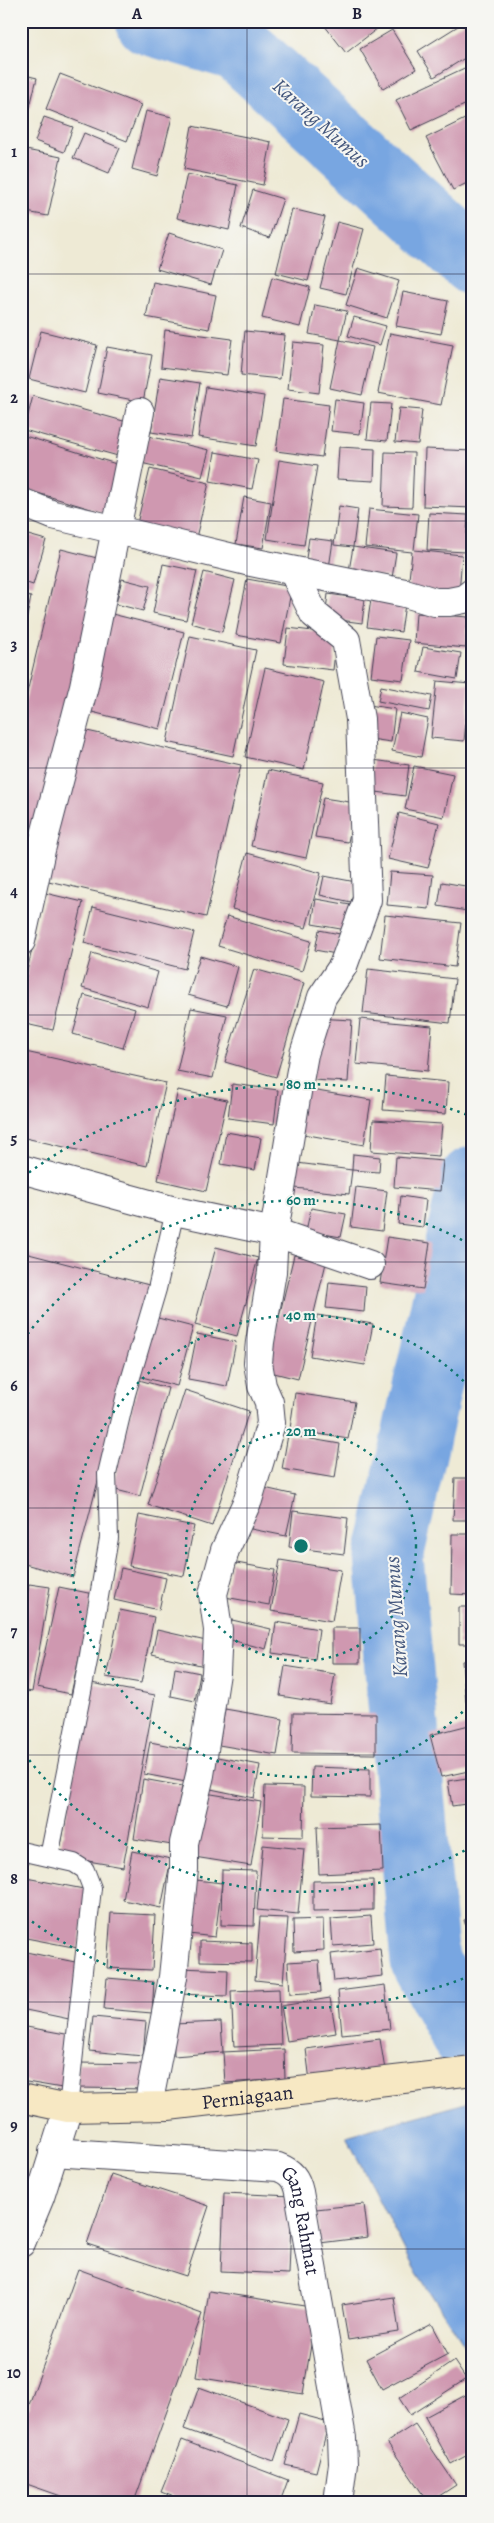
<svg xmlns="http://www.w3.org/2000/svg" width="494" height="2523" font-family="Alegreya,serif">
<rect width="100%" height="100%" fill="#f6f6f2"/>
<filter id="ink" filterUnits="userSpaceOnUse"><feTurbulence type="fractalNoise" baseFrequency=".02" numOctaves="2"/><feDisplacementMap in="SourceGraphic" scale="10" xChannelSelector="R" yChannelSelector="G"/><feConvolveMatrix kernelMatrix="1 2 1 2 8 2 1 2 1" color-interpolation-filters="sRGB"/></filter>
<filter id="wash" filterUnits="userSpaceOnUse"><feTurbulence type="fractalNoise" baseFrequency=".0096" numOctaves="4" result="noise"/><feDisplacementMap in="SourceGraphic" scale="20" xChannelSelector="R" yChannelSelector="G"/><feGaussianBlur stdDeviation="1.12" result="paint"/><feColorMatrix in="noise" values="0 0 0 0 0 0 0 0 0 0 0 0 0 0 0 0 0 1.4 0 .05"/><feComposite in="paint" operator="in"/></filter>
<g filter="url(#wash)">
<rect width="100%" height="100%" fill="#eeead5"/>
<path fill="#78a6e1" stroke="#4d648e" d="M473 2101V2358L414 2268 346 2136Z"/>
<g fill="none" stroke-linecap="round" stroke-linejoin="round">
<path stroke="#78a6e1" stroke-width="69" d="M150 21 238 47 473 261
M473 1181 389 1557 425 1962 473 2049"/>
</g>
<g id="blocks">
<path fill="#cf98b0" d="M321 21H380L383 24 346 53Z
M466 21H473V53L434 77 418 51Z
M392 30 416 69 383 89 360 49Z
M473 64V101L411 130 396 100Z
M21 74 37 78 22 139H21Z
M60 74 141 105 127 141 46 109Z
M146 111 172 117 157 176 132 169Z
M473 115V180L453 190 426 138Z
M44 117 73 127 64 152 35 141Z
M192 126 271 142 263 185 184 169Z
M84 133 120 148 109 173 73 158Z
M21 149 61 157 48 216 21 211Z
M187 174 238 185 229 230 177 218Z
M253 190 283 199 270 238 241 228Z
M292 209 325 217 308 281 276 273Z
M337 222 364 229 346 294 320 288Z
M169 233 222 250 211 285 157 269Z
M358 268 399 281 387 318 346 305Z
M272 277 310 287 300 327 262 318Z
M153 282 216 295 209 329 146 317Z
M403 292 448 301 441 334 396 326Z
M315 305 347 311 340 340 309 334Z
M354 317 386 326 380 345 348 336Z
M165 330 232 339 227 375 161 367Z
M41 331 97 345 85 393 29 379Z
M245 331 285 335 280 379 241 375Z
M390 333 453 345 441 405 378 393Z
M340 340 373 347 362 395 330 388Z
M293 342 324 345 319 393 288 389Z
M107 347 152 355 143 402 98 393Z
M160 377 200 383 191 438 151 432Z
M206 387 264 396 256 446 198 437Z
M33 396 127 422 118 456 24 430Z
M283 399 329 405 322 457 276 451Z
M335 399 364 403 360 434 331 431Z
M371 403 391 404 387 441 367 439Z
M399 408 422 410 418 444 395 442Z
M25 436 126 467 111 515 21 488V449Z
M148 436 209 450 202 477 141 463Z
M339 447 375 449 374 481 337 479Z
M425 449 473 451V508L423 506Z
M215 452 258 460 252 489 210 481Z
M385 452 414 453 412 507 383 506Z
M279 460 317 466 304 545 267 539Z
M150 469 209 483 195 542 136 528Z
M244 497 271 502 263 548 236 544Z
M339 506 358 509 353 547 334 545Z
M369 509 418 514 414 550 462 555 459 594 408 588 412 552 365 547Z
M429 513 468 515 466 552 427 550Z
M21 533 46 540 33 585 21 581Z
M309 538 333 541 329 568 305 565Z
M353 547 396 553 392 578 349 571Z
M61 549 105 560 21 909V718Z
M163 564 197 571 186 620 153 613Z
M204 572 235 580 222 632 191 623Z
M122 579 150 586 143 611 116 604Z
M247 579 292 587 281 643 236 635Z
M328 594 365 599 362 623 325 618Z
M21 595 31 597 22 640H21Z
M371 599 405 604 401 632 367 627Z
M108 613 184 632 160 729 84 710Z
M416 613 468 617 466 648 414 643Z
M288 628 337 634 333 670 284 664Z
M190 636 256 650 233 756 167 742Z
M376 636 409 640 403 680 371 676Z
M423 647 461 653 457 679 418 672Z
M265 668 324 682 304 770 245 757Z
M437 681 470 684 464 741 431 738Z
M381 686 432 696 429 711 378 701Z
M369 705 395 709 391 742 364 738Z
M400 713 428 719 421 757 392 751Z
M78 729 241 765 206 917 44 880Z
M373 760 409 765 405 796 369 791Z
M414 766 453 774 444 817 405 809Z
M268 770 323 782 306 858 251 846Z
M323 798 356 803 348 842 315 837Z
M399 813 439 823 428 868 388 859Z
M247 853 321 873 306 928 232 909Z
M390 872 433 875 429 909 387 905Z
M324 876 356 882 351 902 320 895Z
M442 882 471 887 467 911 438 906Z
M45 893 83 902 53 1030 21 1023V997Z
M316 899 356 906 352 931 312 924Z
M93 907 194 932 185 969 84 943Z
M385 915 461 923 455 967 380 958Z
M227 916 311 941 302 971 218 946Z
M319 930 340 934 336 954 315 950Z
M92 953 158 972 148 1007 82 988Z
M200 956 238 967 227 1006 188 995Z
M254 969 304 983 276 1077 225 1062Z
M368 969 455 979 450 1023 363 1013Z
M84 995 135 1009 123 1048 73 1034Z
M191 1008 227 1015 213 1078 177 1071Z
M316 1018 352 1020 348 1082 312 1080Z
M360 1019 432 1026 428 1071 356 1064Z
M21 1051 166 1083 147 1166 21 1137Z
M386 1076 448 1082 446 1114 383 1110Z
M232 1084 278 1090 274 1124 228 1118Z
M305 1089 371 1100 364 1145 297 1133Z
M178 1090 227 1100 206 1191 158 1180Z
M373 1120 442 1124 439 1156 371 1151Z
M226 1132 261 1138 255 1170 221 1164Z
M353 1154 380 1157 379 1172 352 1170Z
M396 1157 443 1161 440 1191 394 1187Z
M297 1163 352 1170 349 1194 295 1188Z
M356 1187 387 1191 382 1231 351 1227Z
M401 1196 426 1200 423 1227 398 1224Z
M311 1208 346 1214 341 1237 306 1231Z
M387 1237 430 1243 423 1289 380 1283Z
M216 1247 258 1258 237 1336 195 1325Z
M21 1252 149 1285 73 1577 21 1563Z
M294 1255 326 1263 298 1379 266 1371Z
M329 1282 366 1286 364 1312 326 1308Z
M317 1315 373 1324 365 1365 310 1356Z
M154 1317 193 1327 177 1386 138 1376Z
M197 1334 236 1342 227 1386 188 1379Z
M139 1380 168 1388 140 1496 112 1489Z
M185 1390 249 1411 212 1526 148 1505Z
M295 1393 355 1402 348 1439 290 1429Z
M288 1435 340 1444 335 1478 282 1469Z
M455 1478H473V1520H453Z
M260 1487 295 1495 286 1536 251 1529Z
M293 1511 348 1518 344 1554 289 1547Z
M139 1515 194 1526 184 1576 129 1566Z
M452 1534H473V1595L451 1594Z
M280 1560 341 1570 332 1621 271 1611Z
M231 1562 275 1570 269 1605 225 1597Z
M121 1568 166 1578 159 1610 114 1600Z
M29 1584 50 1587 32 1692 21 1690V1627Z
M59 1587 93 1594 71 1694 37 1687Z
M459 1607H473V1644H459Z
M120 1610 154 1617 141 1683 106 1677Z
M232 1620 271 1629 266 1649 227 1639Z
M276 1622 319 1629 315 1659 272 1653Z
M332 1628H360V1663H332Z
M157 1630 215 1643 209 1667 152 1654Z
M473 1660V1701L466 1702 462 1661Z
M285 1666 335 1674 330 1704 280 1696Z
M175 1668 200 1673 195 1701 171 1696Z
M91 1683 155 1695 123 1867 59 1856Z
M225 1709 283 1719 277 1755 219 1745Z
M293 1713 376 1714V1754L292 1753Z
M473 1724V1770L441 1777 430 1735Z
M150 1742 197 1751 191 1783 144 1774Z
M212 1756 260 1765 254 1798 206 1788Z
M312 1767 370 1769V1797L311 1796Z
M473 1777V1803L452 1806 448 1781Z
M143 1779 182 1786 172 1845 134 1839Z
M265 1786 304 1787 303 1837 263 1836Z
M199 1792 261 1802 251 1866 188 1856Z
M381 1825 383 1871 319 1874 317 1827Z
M263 1845 304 1849 298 1914 257 1910Z
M132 1851 171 1859 161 1908 123 1900Z
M222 1870 256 1871 254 1926 221 1925Z
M21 1877 89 1890 78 1948 21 1937Z
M187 1879 222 1883 215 1937 180 1933Z
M373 1880V1910L313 1911V1881Z
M111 1913 155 1915 152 1970 107 1968Z
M371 1916 373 1943 333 1946 331 1919Z
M260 1917 288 1918 283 1983 255 1980Z
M473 1918V1947H472L464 1920Z
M323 1919 324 1950 294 1952 293 1920Z
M200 1941 252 1943V1962L200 1961Z
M380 1948 383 1976 334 1981 331 1954Z
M21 1951 80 1963 69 2019 21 2009Z
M319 1960 321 1992 290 1994 288 1962Z
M181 1968 228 1970 227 1996 180 1994Z
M107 1978 154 1982 152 2013 104 2009Z
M385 1985 390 2029 342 2034 338 1991Z
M279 1989 281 2045 234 2047 231 1991Z
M330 1998 336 2033 287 2041 281 2006Z
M93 2017 146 2022 143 2056 89 2051Z
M221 2022 223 2052 284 2049 285 2079 225 2083 223 2052 174 2056 173 2024Z
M21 2026 71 2035 62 2088 21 2081Z
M380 2039 385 2070 310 2081 306 2049Z
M78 2063 149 2064V2089L78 2088Z
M111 2174 209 2206 186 2276 87 2244Z
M224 2193 292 2196 289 2274 221 2271Z
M364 2204 368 2237 320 2243 316 2209Z
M78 2269 202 2314 134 2502H78L21 2482V2427Z
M209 2291 317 2308 303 2394 196 2377Z
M394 2297 399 2332 348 2340 342 2305Z
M432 2324 448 2354 382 2389 366 2359Z
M454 2361 466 2379 410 2415 399 2398Z
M199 2387 288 2419 274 2461 184 2429Z
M473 2391V2452L451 2464 425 2417Z
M299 2414 329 2422 316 2472 285 2465Z
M415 2424 456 2485 430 2502H428L387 2442Z
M182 2440 288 2480 280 2502H187L161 2492Z"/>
</g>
</g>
<g filter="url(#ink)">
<use href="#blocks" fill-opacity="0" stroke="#414052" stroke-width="1"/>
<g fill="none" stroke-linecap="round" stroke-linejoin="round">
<defs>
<path id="lane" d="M21 1851 74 1863 85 1870 92 1888 68 2108
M49 1857 88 1661 109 1538 107 1474 126 1394 157 1289 175 1211"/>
<g id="street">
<path d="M21 502 53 515 117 530 246 561 405 593 435 602H449L464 599 473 592"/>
<path d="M21 941 41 850 84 686 140 412"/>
<path d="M21 1169 175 1211 274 1232 370 1265"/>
<path d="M148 2106 173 1977 184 1869V1843L200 1775 216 1673 218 1630 213 1594 225 1550 248 1500 271 1423 269 1402 262 1386 258 1363 260 1342 272 1272 274 1232 297 1092 304 1054 322 997 343 966 367 900 360 719 346 640 314 614 293 571"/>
<path id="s1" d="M53 2152 278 2167C291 2172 296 2178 299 2192L342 2438 343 2464 338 2502"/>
<path d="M21 2243 40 2197 68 2108"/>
</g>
<g id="secondary">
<path id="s2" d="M21 2098 68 2108 168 2106 473 2071"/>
</g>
</defs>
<use href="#lane" stroke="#414052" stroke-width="20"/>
<use href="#street" stroke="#414052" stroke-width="30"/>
<use href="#secondary" stroke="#414052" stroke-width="30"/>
<use href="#lane" stroke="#fff" stroke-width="18"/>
<use href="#street" stroke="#fff" stroke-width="28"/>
<use href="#secondary" stroke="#f7e8c3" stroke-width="28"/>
</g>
</g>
<path fill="none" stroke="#22223b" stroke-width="1" stroke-opacity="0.55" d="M247 21V2502M21 274H473M21 521H473M21 768H473M21 1015H473M21 1262H473M21 1508H473M21 1755H473M21 2002H473M21 2249H473"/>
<g fill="none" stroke="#0f766e" stroke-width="2.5" stroke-dasharray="2.5 5">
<circle cx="301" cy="1546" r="115"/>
<path d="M473 1701A231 231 0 1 1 473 1391"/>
<path d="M471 1847A346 346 0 0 1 23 1752M23 1340A346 346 0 0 1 471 1245"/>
<path d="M470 1976A462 462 0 0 1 23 1915M23 1177A462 462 0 0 1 470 1116"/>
</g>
<g text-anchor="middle" stroke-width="4" stroke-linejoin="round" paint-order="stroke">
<g font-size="20" fill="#22223b" stroke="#f6f6f2">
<text dy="7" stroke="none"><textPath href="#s2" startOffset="228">Perniagaan</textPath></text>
<text dy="7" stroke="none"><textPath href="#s1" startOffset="288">Gang Rahmat</textPath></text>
</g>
<g font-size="21" font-style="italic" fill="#44577d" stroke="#f6f6f2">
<text transform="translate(321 123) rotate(42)" y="7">Karang Mumus</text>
<text transform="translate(396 1617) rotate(-94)" y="7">Karang Mumus</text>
</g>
</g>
<circle cx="301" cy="1546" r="8" fill="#0f766e" stroke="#f6f6f2" stroke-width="2.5"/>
<g font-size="15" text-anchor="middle" font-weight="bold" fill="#0f766e" stroke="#f6f6f2" stroke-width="4" stroke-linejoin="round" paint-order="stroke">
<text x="301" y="1089">80 m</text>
<text x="301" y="1205">60 m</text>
<text x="301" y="1320">40 m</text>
<text x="301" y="1436">20 m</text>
</g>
<rect width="494" height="2523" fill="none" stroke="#f6f6f2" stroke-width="55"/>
<rect x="28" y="28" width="438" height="2468" fill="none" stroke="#22223b" stroke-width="2"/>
<g font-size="16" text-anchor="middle" font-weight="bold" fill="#22223b">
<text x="137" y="19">A</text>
<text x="357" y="19">B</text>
<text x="14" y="157">1</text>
<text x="14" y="403">2</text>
<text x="14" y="650">3</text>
<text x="14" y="897">4</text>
<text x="14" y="1144">5</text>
<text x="14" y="1391">6</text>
<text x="14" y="1637">7</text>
<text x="14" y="1884">8</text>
<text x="14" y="2131">9</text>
<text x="14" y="2378">10</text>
</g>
</svg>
